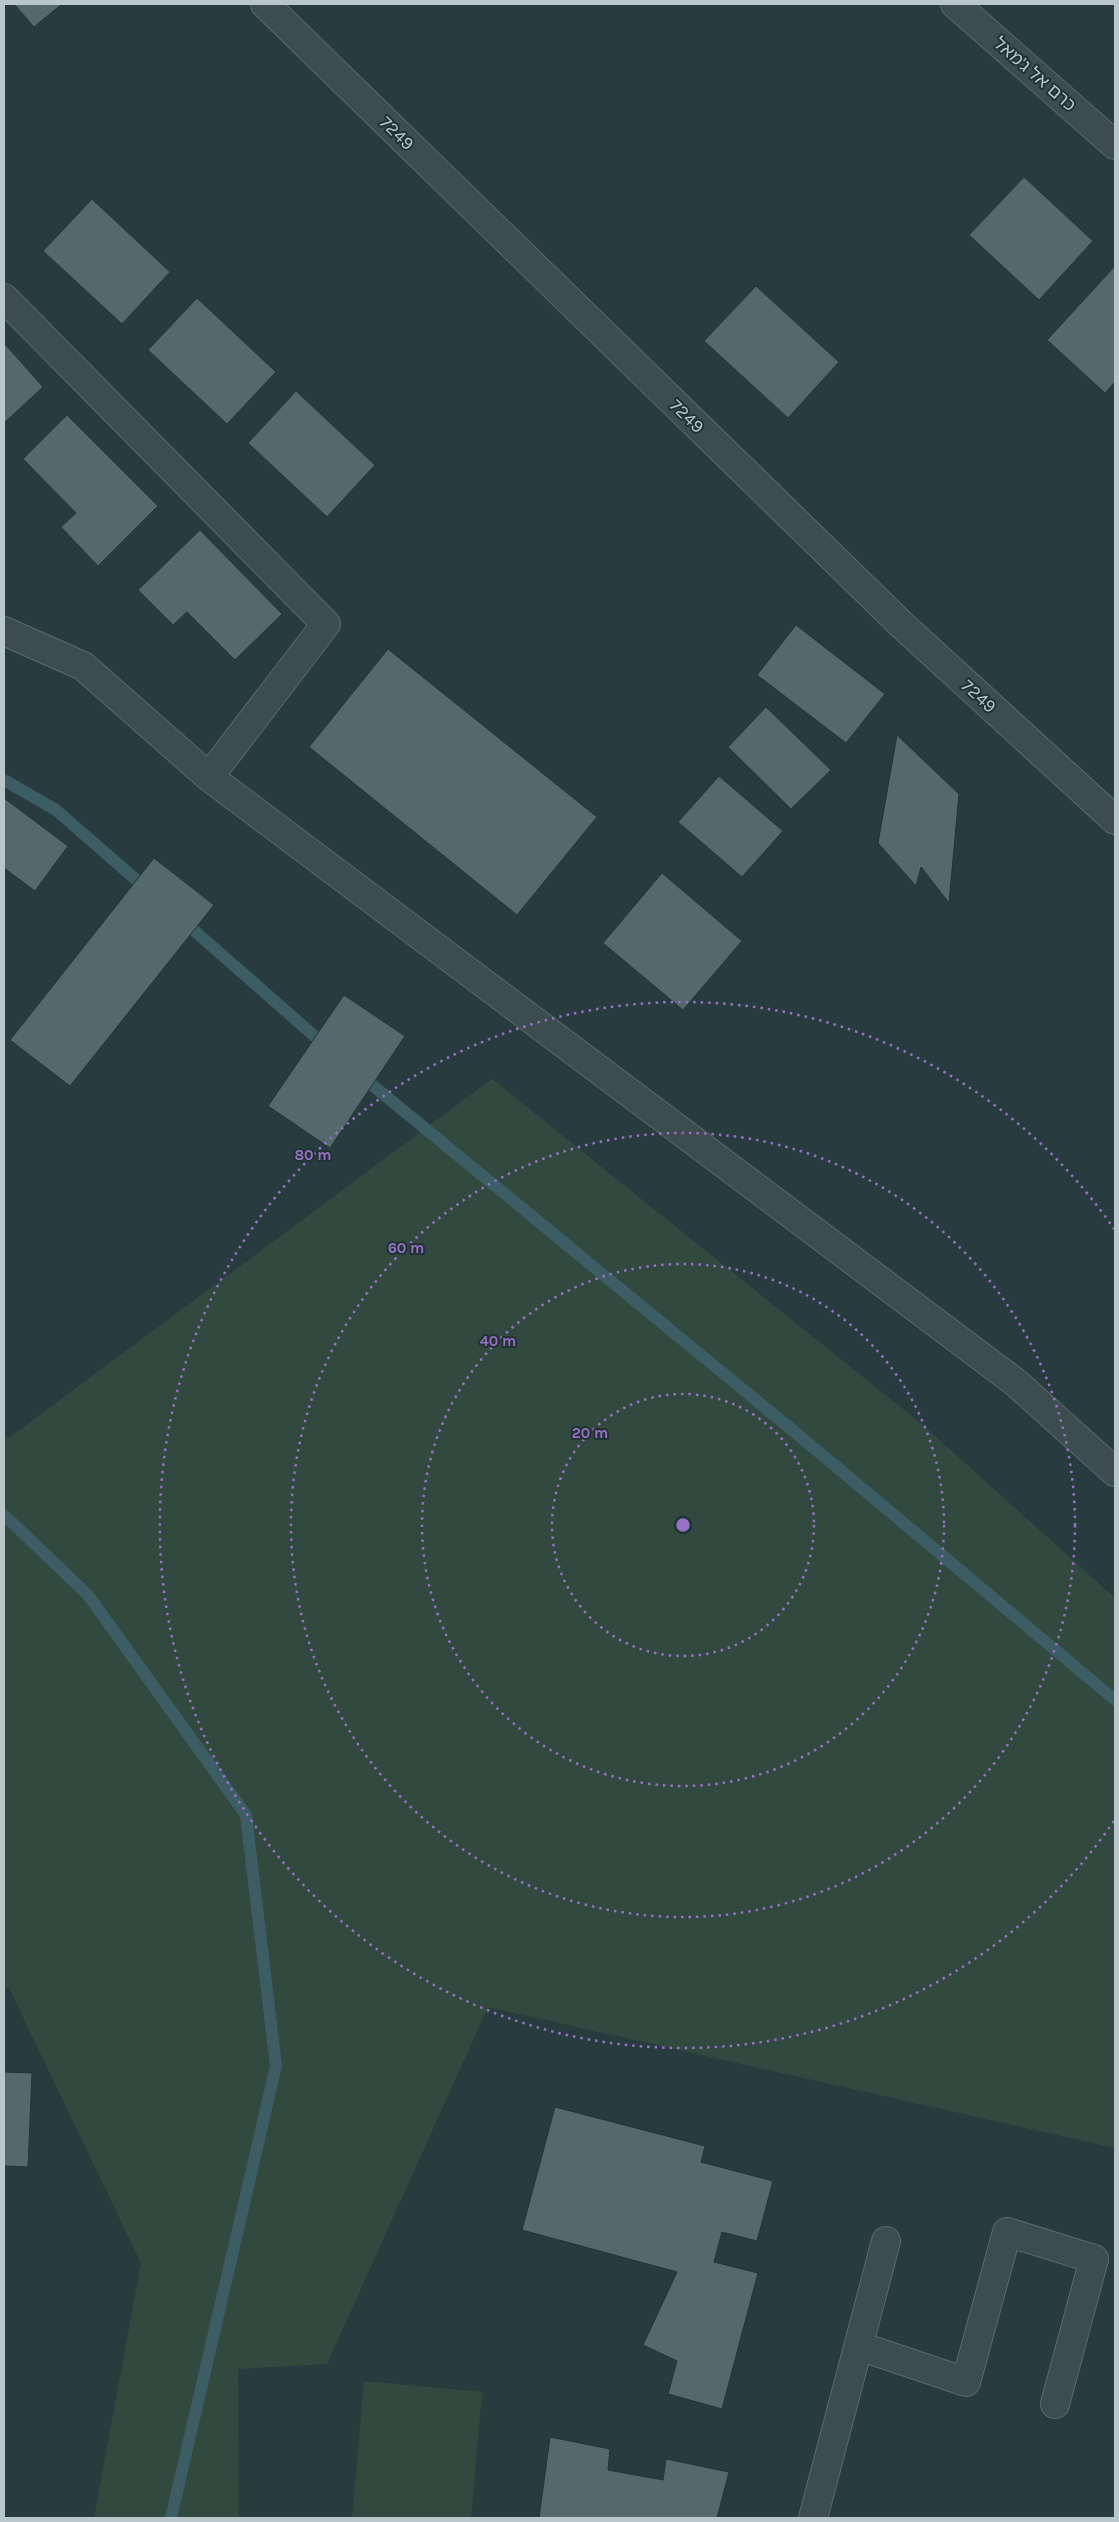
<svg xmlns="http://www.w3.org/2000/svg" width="1119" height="2522" font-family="Karla,'Noto Sans Hebrew',sans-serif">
<rect width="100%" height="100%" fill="#283c3f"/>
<path fill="#32493f" d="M492 1079 924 1426 1115 1598V2148L488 2007 327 2364 238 2369 239 2518H94L141 2263 9 1988 4 1990V1436L10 1437Z
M364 2381 482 2392 471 2518H352Z"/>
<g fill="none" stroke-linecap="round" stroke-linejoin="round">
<path stroke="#3b5d63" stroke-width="12" d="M4 780 56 810 149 891
M181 919 328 1048
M360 1075 802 1438 1115 1700
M4 1515 88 1595 246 1815 276 2066 171 2518"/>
</g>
<path fill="#53696c" stroke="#233437" d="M14 4H62L34 27Z
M1024 177 1093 241 1039 300 969 235Z
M92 199 170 272 122 324 43 251Z
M1115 266V382L1105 393 1047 340Z
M756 286 839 362 788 418 704 341Z
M197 298 276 372 227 424 148 350Z
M4 343 43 387 4 423Z
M296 391 375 465 327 517 248 443Z
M67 415 158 506 98 566 61 527 76 513 23 459Z
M200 530 282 614 235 660 187 612 173 625 138 590Z
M796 625 885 694 846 743 757 675Z
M388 649 597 817 517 915 309 747Z
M766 707 831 770 791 809 728 747Z
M897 735 959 794 949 903 921 867 916 886 878 843Z
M719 776 783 831 742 877 678 822Z
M4 798 68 846 35 891 4 868Z
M154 858 214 905 70 1086 10 1040Z
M662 873 742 941 683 1010 603 943Z
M344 995 405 1036 330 1148 268 1106Z
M4 2072 32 2073 28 2167 4 2166Z
M555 2107 705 2146 701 2162 773 2181 757 2241 722 2232 714 2262 758 2273 722 2409 668 2394 677 2361 643 2345 677 2272 522 2230Z
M550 2437 610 2449 608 2470 663 2480 666 2459 729 2472 717 2518H539Z"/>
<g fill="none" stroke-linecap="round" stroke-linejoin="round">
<defs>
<path id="minor" d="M265 4 902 625 1115 820
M955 4 1115 145
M4 298 326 624 209 777
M4 631 83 666 209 777 1015 1382 1115 1472
M859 2346 966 2382 1007 2232 1094 2259 1055 2404
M813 2518 886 2241"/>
</defs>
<use href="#minor" stroke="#5a6a6d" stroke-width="30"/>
<use href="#minor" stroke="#3c4c4f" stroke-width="28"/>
</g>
<g fill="none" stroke="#9772c4" stroke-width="2.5" stroke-dasharray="2.5 5">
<circle cx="683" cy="1525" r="131"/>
<circle cx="683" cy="1525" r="261"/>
<circle cx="683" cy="1525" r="392"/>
<path d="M1114 1821A523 523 0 1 1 1114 1229"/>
</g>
<g text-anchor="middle" stroke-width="4" stroke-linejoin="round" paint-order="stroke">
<g font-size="18" fill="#b9c7ca" stroke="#213235">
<text transform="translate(1035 74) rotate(41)" y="6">כרם אל ג'מאל</text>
<text transform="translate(397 133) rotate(44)" y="6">7249</text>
<text transform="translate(687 416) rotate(44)" y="6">7249</text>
<text transform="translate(979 696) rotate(42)" y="6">7249</text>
</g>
</g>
<circle cx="683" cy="1525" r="8" fill="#9772c4" stroke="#213235" stroke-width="2.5"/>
<g font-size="15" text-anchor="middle" font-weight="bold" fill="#9772c4" stroke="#213235" stroke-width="4" stroke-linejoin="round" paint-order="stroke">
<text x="313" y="1160">80 m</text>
<text x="406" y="1253">60 m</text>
<text x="498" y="1346">40 m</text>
<text x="590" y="1438">20 m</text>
</g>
<rect width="1119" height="2522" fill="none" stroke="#b9c7ca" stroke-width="10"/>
</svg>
